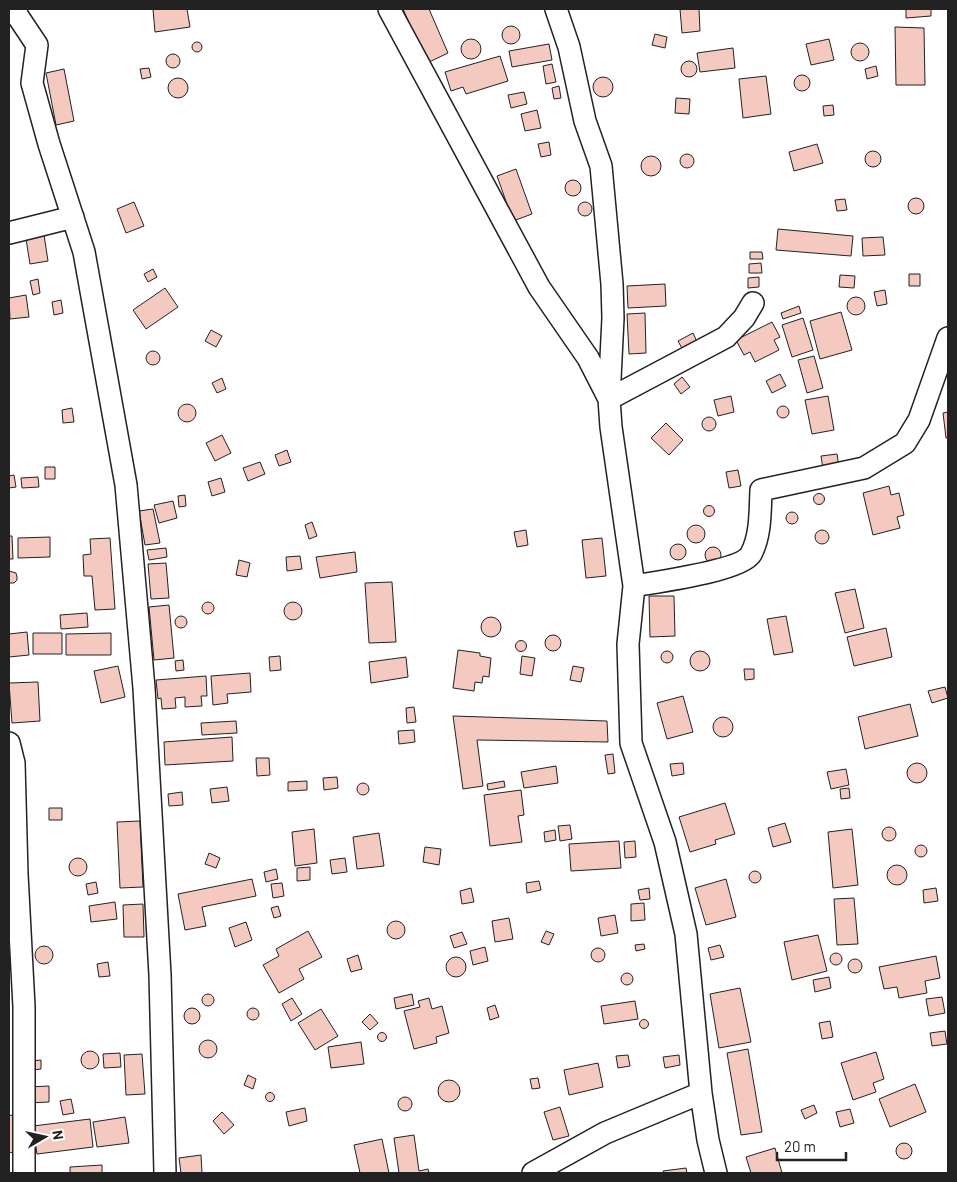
<svg xmlns="http://www.w3.org/2000/svg" width="957" height="1182" font-family="Barlow,sans-serif">
<rect width="100%" height="100%" fill="#fff"/>
<path fill="#f3c9c0" stroke="#222" d="M153 9H187L190 27 155 32Z
M403 9H429L448 53 427 63Z
M680 9H699L700 31 682 33Z
M906 9H931V16L906 18Z
M502 35a9 9 0 1 1 18 0a9 9 0 1 1-18 0Z
M895 27 924 28 925 85H896Z
M655 34 667 37 665 48 652 45Z
M461 49a10 10 0 1 1 20 0a10 10 0 1 1-20 0Z
M829 39 834 60 811 65 806 44Z
M192 47a5 5 0 1 1 10 0a5 5 0 1 1-10 0Z
M851 52a9 9 0 1 1 18 0a9 9 0 1 1-18 0Z
M549 44 552 60 512 67 509 51Z
M733 48 735 68 700 72 697 53Z
M166 61a7 7 0 1 1 14 0a7 7 0 1 1-14 0Z
M500 56 508 81 466 94 463 87 451 91 445 72Z
M681 69a8 8 0 1 1 16 0a8 8 0 1 1-16 0Z
M552 64 556 82 546 84 543 66Z
M876 66 878 76 867 79 865 69Z
M149 68 151 77 142 79 140 69Z
M64 69 74 121 56 125 46 73Z
M794 83a8 8 0 1 1 16 0a8 8 0 1 1-16 0Z
M766 76 771 114 743 118 739 79Z
M593 87a10 10 0 1 1 20 0a10 10 0 1 1-20 0Z
M168 88a10 10 0 1 1 20 0a10 10 0 1 1-20 0Z
M559 86 561 98 554 99 552 88Z
M524 92 527 104 511 108 508 95Z
M676 98 690 99 689 114 675 113Z
M833 105 834 115 824 116 823 106Z
M537 110 541 128 525 131 521 114Z
M549 142 551 155 541 157 538 144Z
M817 144 823 163 794 171 789 152Z
M865 159a8 8 0 1 1 16 0a8 8 0 1 1-16 0Z
M680 161a7 7 0 1 1 14 0a7 7 0 1 1-14 0Z
M641 166a10 10 0 1 1 20 0a10 10 0 1 1-20 0Z
M516 169 532 214 513 221 497 176Z
M565 188a8 8 0 1 1 16 0a8 8 0 1 1-16 0Z
M908 206a8 8 0 1 1 16 0a8 8 0 1 1-16 0Z
M845 199 847 210 837 211 835 200Z
M578 209a7 7 0 1 1 14 0a7 7 0 1 1-14 0Z
M134 202 144 226 126 233 117 209Z
M778 229 853 236 851 256 776 250Z
M44 235 48 261 30 264 26 239Z
M883 237 885 255 863 256 862 238Z
M750 252H762L763 259H750Z
M761 263 762 273H749V264Z
M153 269 157 277 148 282 144 274Z
M909 274H920V286H909Z
M840 275 855 276 854 288 839 287Z
M759 277V287L748 288V278Z
M38 279 40 293 33 295 30 281Z
M665 284 666 306 628 308 627 286Z
M165 288 178 307 146 329 133 310Z
M885 290 887 304 877 306 874 292Z
M26 295 29 317 10 319 9 298Z
M847 306a9 9 0 1 1 18 0a9 9 0 1 1-18 0Z
M61 300 63 313 54 315 52 302Z
M799 306 801 313 783 319 781 313Z
M841 312 852 350 820 359 810 321Z
M645 313 646 353 629 354 627 314Z
M803 318 813 350 792 357 782 325Z
M772 322 780 337 774 340 779 350 755 362 750 352 744 355 736 340Z
M211 330 222 336 216 347 205 341Z
M693 333 698 344 684 352 678 341Z
M146 358a7 7 0 1 1 14 0a7 7 0 1 1-14 0Z
M814 356 823 388 807 393 798 360Z
M780 374 786 386 772 393 766 381Z
M682 377 690 387 681 394 674 384Z
M222 378 226 389 217 393 212 383Z
M731 396 734 412 718 416 714 400Z
M828 396 834 430 812 434 805 400Z
M178 413a9 9 0 1 1 18 0a9 9 0 1 1-18 0Z
M777 412a6 6 0 1 1 12 0a6 6 0 1 1-12 0Z
M72 408 74 422 63 423 62 410Z
M948 412V438H946L943 413Z
M702 424a7 7 0 1 1 14 0a7 7 0 1 1-14 0Z
M666 423 683 440 669 455 651 438Z
M222 435 231 453 215 461 206 443Z
M287 450 291 462 279 466 275 455Z
M837 454 839 467 823 469 821 456Z
M260 462 265 474 248 481 243 468Z
M45 467H55V479H45Z
M738 470 741 486 729 488 726 472Z
M14 475 16 487 9 488V476Z
M38 477 39 487 22 488 21 478Z
M221 478 225 492 212 496 208 482Z
M889 486 891 495 899 493 904 515 897 517 900 528 873 535 863 493Z
M813.5 499a5.5 5.5 0 1 1 11 0a5.5 5.5 0 1 1-11 0Z
M185 495 186 506 179 507 178 496Z
M173 501 177 518 159 523 154 505Z
M703.5 511a5.5 5.5 0 1 1 11 0a5.5 5.5 0 1 1-11 0Z
M153 509 160 543 145 545 139 511Z
M786 518a6 6 0 1 1 12 0a6 6 0 1 1-12 0Z
M312 522 317 536 309 539 305 525Z
M687 534a9 9 0 1 1 18 0a9 9 0 1 1-18 0Z
M526 530 528 545 517 547 514 532Z
M815 537a7 7 0 1 1 14 0a7 7 0 1 1-14 0Z
M9 536H12L13 559H9Z
M50 537V557L18 558V538Z
M110 538 115 609 95 610 92 576H84L83 555 91 554 90 539Z
M602 538 606 576 586 578 582 540Z
M670 552a8 8 0 1 1 16 0a8 8 0 1 1-16 0Z
M705 555a8 8 0 1 1 16 0a8 8 0 1 1-16 0Z
M166 548 167 557 149 560 147 550Z
M355 552 357 572 320 578 316 557Z
M300 556 302 569 287 571 286 557Z
M239 560 250 563 247 577 236 575Z
M166 563 169 598 151 599 148 564Z
M9 571 16 573 17 577V580L14 583H9Z
M392 582 396 642 369 643 365 583Z
M855 589 864 628 845 633 835 593Z
M649 596H674L675 636 650 637Z
M202 608a6 6 0 1 1 12 0a6 6 0 1 1-12 0Z
M284 611a9 9 0 1 1 18 0a9 9 0 1 1-18 0Z
M169 605 174 658 154 660 149 607Z
M87 613 88 627 61 629 60 615Z
M175 622a6 6 0 1 1 12 0a6 6 0 1 1-12 0Z
M786 616 793 652 774 655 767 619Z
M481 627a10 10 0 1 1 20 0a10 10 0 1 1-20 0Z
M886 628 892 657 854 666 847 637Z
M27 632 29 655 9 657V634Z
M33 633H62V654H33Z
M111 633V655H66V634Z
M545 643a8 8 0 1 1 16 0a8 8 0 1 1-16 0Z
M515.5 646a5.5 5.5 0 1 1 11 0a5.5 5.5 0 1 1-11 0Z
M458 650 480 653V656L491 658 489 677 483 676 482 683 475 682 474 691 453 688Z
M690 661a10 10 0 1 1 20 0a10 10 0 1 1-20 0Z
M661 657a6 6 0 1 1 12 0a6 6 0 1 1-12 0Z
M280 656 281 670 270 671 269 657Z
M522 656 535 658 532 676 520 674Z
M406 657 408 677 371 683 369 662Z
M183 660 184 670 176 671 175 661Z
M118 666 125 697 101 703 94 671Z
M573 666 584 668 581 682 570 680Z
M744 669H754V679L745 680Z
M250 673 251 692 227 694 228 703 213 705 211 676Z
M206 676 207 696H201L202 706 185 707V697L175 698 176 708 162 709 161 698 158 699 156 680Z
M38 682 40 721 12 723 9 683Z
M945 687 948 698 932 703 928 691Z
M683 696 693 732 667 739 657 703Z
M910 704 918 736 865 749 858 717Z
M414 707 416 722 407 723 406 708Z
M453 716 607 721 608 742 477 740 483 786 463 789Z
M713 727a10 10 0 1 1 20 0a10 10 0 1 1-20 0Z
M236 721 237 733 202 735 201 723Z
M414 730 415 742 399 744 398 731Z
M232 737 233 761 165 765 164 742Z
M613 754 615 773 608 774 605 755Z
M256 758H269L270 775 257 776Z
M907 773a10 10 0 1 1 20 0a10 10 0 1 1-20 0Z
M683 763 684 774 672 776 670 764Z
M556 766 558 783 524 788 521 772Z
M846 769 849 785 831 789 827 772Z
M337 777 338 788 324 790 323 778Z
M307 781V790L288 791V782Z
M504 781 505 787 488 790 487 784Z
M357 789a6 6 0 1 1 12 0a6 6 0 1 1-12 0Z
M227 787 229 801 212 803 210 789Z
M849 788 850 798 841 799 840 789Z
M521 790 524 815 518 816 522 842 490 846 484 795Z
M182 792 183 805 169 806 168 794Z
M725 803 735 834 715 840 716 844 690 852 679 817Z
M49 808H62V820H49Z
M140 821 143 887 120 888 117 822Z
M785 823 791 842 773 847 768 828Z
M570 825 572 839 560 841 558 826Z
M882 834a7 7 0 1 1 14 0a7 7 0 1 1-14 0Z
M314 829 317 863 295 866 292 832Z
M852 829 858 885 833 888 828 832Z
M555 830 556 840 545 842 544 832Z
M379 833 384 866 357 869 353 837Z
M619 841 621 868 571 871 569 844Z
M635 841 636 857 625 858 624 842Z
M915 851a6 6 0 1 1 12 0a6 6 0 1 1-12 0Z
M425 847 441 849 439 865 423 862Z
M209 853 220 858 216 868 205 864Z
M69 867a9 9 0 1 1 18 0a9 9 0 1 1-18 0Z
M345 858 347 872 332 874 330 860Z
M887 875a10 10 0 1 1 20 0a10 10 0 1 1-20 0Z
M310 867V880L297 881V868Z
M276 869 278 879 266 882 264 872Z
M749 877a6 6 0 1 1 12 0a6 6 0 1 1-12 0Z
M252 879 256 896 202 907 206 926 185 930 178 894Z
M726 879 736 917 706 925 695 888Z
M539 881 541 890 527 893 526 883Z
M96 882 98 893 88 895 86 884Z
M282 883 284 896 273 898 271 884Z
M471 888 474 902 462 904 460 891Z
M649 888 650 899 640 900 638 890Z
M936 888 938 901 924 903 923 890Z
M854 898 858 944 837 945 834 899Z
M115 902 117 919 91 922 89 906Z
M644 903 645 920 631 921V904Z
M143 904 144 937H124L123 905Z
M278 906 281 916 274 918 271 908Z
M615 915 618 933 601 936 598 918Z
M509 918 513 939 495 942 492 921Z
M387 930a9 9 0 1 1 18 0a9 9 0 1 1-18 0Z
M246 922 252 940 235 947 229 928Z
M308 931 322 957 299 969 304 979 279 993 263 965 279 956 276 949Z
M546 931 554 934 549 945 541 942Z
M462 932 467 944 454 948 450 936Z
M818 935 827 971 792 980 784 942Z
M644 944 645 949 636 951 635 945Z
M720 945 724 957 711 960 708 948Z
M35 955a9 9 0 1 1 18 0a9 9 0 1 1-18 0Z
M485 947 488 961 473 965 470 951Z
M591 955a7 7 0 1 1 14 0a7 7 0 1 1-14 0Z
M830 959a6 6 0 1 1 12 0a6 6 0 1 1-12 0Z
M358 955 362 969 351 972 347 959Z
M936 956 940 978 925 981 927 993 899 998 897 987 884 989 879 967Z
M446 967a10 10 0 1 1 20 0a10 10 0 1 1-20 0Z
M848 966a7 7 0 1 1 14 0a7 7 0 1 1-14 0Z
M108 962 110 976 99 977 97 964Z
M621 979a6 6 0 1 1 12 0a6 6 0 1 1-12 0Z
M829 977 831 988 815 992 813 980Z
M740 988 751 1042 719 1048 710 994Z
M202 1000a6 6 0 1 1 12 0a6 6 0 1 1-12 0Z
M412 994 414 1005 396 1009 394 998Z
M942 997 945 1013 929 1016 926 999Z
M292 998 302 1014 291 1021 282 1004Z
M429 998 432 1009 442 1006 449 1033 436 1037 437 1043 414 1049 404 1011 420 1007 418 1001Z
M635 1001 638 1019 604 1024 601 1006Z
M495 1005 499 1017 490 1020 487 1008Z
M247 1014a6 6 0 1 1 12 0a6 6 0 1 1-12 0Z
M184 1016a8 8 0 1 1 16 0a8 8 0 1 1-16 0Z
M321 1009 338 1036 315 1050 298 1023Z
M370 1014 378 1023 370 1030 362 1022Z
M639.5 1024a4.5 4.5 0 1 1 9 0a4.5 4.5 0 1 1-9 0Z
M830 1021 833 1037 822 1039 819 1023Z
M945 1031 947 1044 932 1046 930 1033Z
M377.5 1037a4.5 4.5 0 1 1 9 0a4.5 4.5 0 1 1-9 0Z
M199 1049a9 9 0 1 1 18 0a9 9 0 1 1-18 0Z
M361 1042 364 1064 331 1068 328 1047Z
M748 1049 762 1132 741 1135 727 1053Z
M81 1060a9 9 0 1 1 18 0a9 9 0 1 1-18 0Z
M876 1052 884 1079 873 1083 876 1092 853 1100 841 1063Z
M120 1053 121 1067 104 1068 103 1054Z
M142 1054 145 1094 126 1095 124 1055Z
M628 1055 630 1066 618 1068 616 1056Z
M679 1055 680 1065 665 1068 663 1057Z
M41 1060V1069L32 1070 31 1061Z
M598 1063 603 1087 569 1095 564 1070Z
M248 1075 256 1079 253 1089 244 1085Z
M538 1078 540 1088 532 1089 530 1079Z
M438 1091a11 11 0 1 1 22 0a11 11 0 1 1-22 0Z
M915 1084 926 1112 890 1127 879 1099Z
M49 1086V1102L29 1103V1087Z
M265.5 1097a4.5 4.5 0 1 1 9 0a4.5 4.5 0 1 1-9 0Z
M398 1104a7 7 0 1 1 14 0a7 7 0 1 1-14 0Z
M71 1099 74 1113 63 1115 60 1101Z
M814 1105 817 1113 805 1119 801 1110Z
M560 1107 569 1136 553 1140 544 1112Z
M305 1108 307 1121 289 1126 286 1112Z
M850 1109 854 1123 840 1127 836 1112Z
M222 1112 234 1125 224 1134 213 1121Z
M9 1115 16 1116 13 1153 9 1152Z
M125 1117 129 1143 97 1147 93 1122Z
M90 1119 93 1147 37 1154 33 1126Z
M414 1135 419 1171 428 1169 429 1173H399L394 1138Z
M382 1139 389 1173H360L354 1145Z
M896 1151a8 8 0 1 1 16 0a8 8 0 1 1-16 0Z
M775 1148 782 1173H751L746 1157Z
M201 1155 202 1173H181L179 1158Z
M102 1165V1173H70V1167Z
M686 1168 687 1173H664L663 1171Z"/>
<g fill="none" stroke-linecap="round" stroke-linejoin="round">
<defs>
<path id="minor" d="M16 9 17 15 37 45 32 83 49 144 84 252 126 485 144 688 160 975 165 1173
M389 9 539 287 588 358 609 399 611 427 634 586 628 644 631 743 665 842 686 934 701 1093 708 1140 716 1173
M556 9 569 47 585 121 601 166 612 284 613 318 609 399
M9 233 73 217
M609 399 726 337 744 318 753 303
M634 586C655 582 741 571 751 554 761 535 760 512 761 490L864 468 905 443 919 420 948 338
M9 743 14 763 17 874 24 1007V1173
M533 1173 605 1133 701 1093"/>
</defs>
<use href="#minor" stroke="#222" stroke-width="24"/>
<use href="#minor" stroke="#fff" stroke-width="21"/>
</g>
<rect width="957" height="1182" fill="none" stroke="#222222" stroke-width="20"/>
<g transform="translate(45 1137) rotate(81)" stroke="#ffffff" stroke-width="4" paint-order="stroke">
<path d="M0-4L9 19L0 12L-9 19Z" fill="#222222"/>
<text y="-8" font-size="14" font-weight="bold" text-anchor="middle" fill="#222222">N</text>
</g>
<path d="M777 1152v8h69v-8" fill="none" stroke="#222222" stroke-width="2.5"/>
<text x="784" y="1152" font-size="15" fill="#222222" stroke="#ffffff" stroke-width="4" paint-order="stroke">20 m</text>
</svg>
